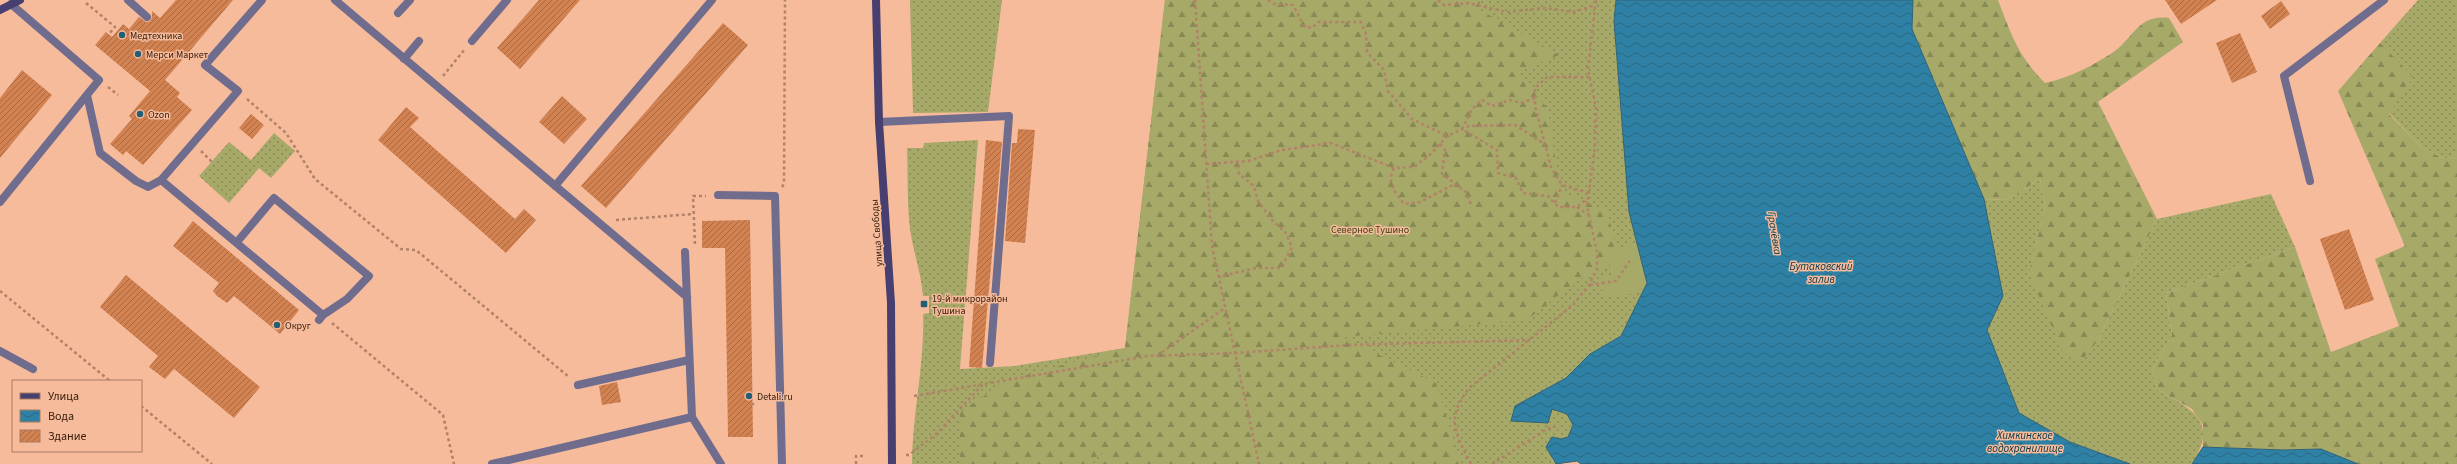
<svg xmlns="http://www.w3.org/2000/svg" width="2457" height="464" font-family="'Source Sans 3',sans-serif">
<defs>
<pattern id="grass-dots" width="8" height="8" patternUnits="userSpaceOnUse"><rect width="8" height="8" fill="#a7a969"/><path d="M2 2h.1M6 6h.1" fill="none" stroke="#898955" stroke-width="1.8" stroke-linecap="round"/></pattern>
<pattern id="forest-firs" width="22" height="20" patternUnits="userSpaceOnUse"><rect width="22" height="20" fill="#a7a969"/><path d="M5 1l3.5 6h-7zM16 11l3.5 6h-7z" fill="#898955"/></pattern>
<pattern id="water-waves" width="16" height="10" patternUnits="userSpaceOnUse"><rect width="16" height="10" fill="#2e81a4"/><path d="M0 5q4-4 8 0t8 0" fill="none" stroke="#286984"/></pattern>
<pattern id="building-hatch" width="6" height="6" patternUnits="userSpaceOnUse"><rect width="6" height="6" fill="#d28151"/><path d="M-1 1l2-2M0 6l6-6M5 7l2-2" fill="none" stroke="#ab6941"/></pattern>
</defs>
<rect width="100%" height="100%" fill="#f5bb9b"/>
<path fill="url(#grass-dots)" d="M910 0H1002L988 112 913 113Z
M1165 0H1616L1614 21 1629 212 1647 283 1621 336 1590 354 1566 378 1515 406 1552 409 1567 414 1573 425 1568 437 1561 439 1552 460 1556 464H912C912 414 925 364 923 314L929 313V296H923C921 270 911 246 909 220 907 196 908 172 907 148H923L924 143 978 140 960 369 1015 366 1125 348Z
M2418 0H2457V157L2444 159 2421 147 2389 113 2380 43Z
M274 133 295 151 271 178 259 168 229 203 199 176 229 142 251 160Z
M2040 179 2045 206 2029 274 2099 339 2157 219 2271 194 2295 247 2166 293 2172 335 2152 370 2158 390C2193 410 2219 421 2192 464H2130L2070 442 2019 413 1986 330 2003 296 1984 199 2006 200Z"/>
<path fill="url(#forest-firs)" d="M1165 0H1481L1477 8 1559 55 1518 72 1548 109 1560 191 1607 211 1620 259 1575 282 1527 320 1343 337 1436 383 1461 464H1101L1103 446 1092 464H960V412L1008 380 1125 348Z
M1913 0H1998C2011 34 2018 56 2045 83 2069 78 2092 66 2112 53 2133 40 2137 14 2169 18L2183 42 2098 102 2157 219 2099 339 2082 360 2063 353 2029 273 2045 206 2040 179 2006 200 1984 199 1912 29Z
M2380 43 2413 77 2389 114 2421 147 2444 159 2457 157V464H2358L2320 449 2283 450 2203 447V425L2192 409 2158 390 2152 370 2172 335 2166 293 2295 247 2331 352 2399 326 2375 259 2405 246 2338 91Z"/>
<path fill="#a7a969" d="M1637 243 1647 283 1643 292 1603 298 1601 276 1611 275 1609 251Z"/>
<path fill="url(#water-waves)" stroke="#316376" d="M1616 0H1913L1912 29 1984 199 2003 296 1987 330 2019 413 2070 442 2130 464H1581L1577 461 1556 464 1546 447 1552 437 1561 439 1568 437 1573 425 1567 414 1552 409 1548 423 1511 421 1515 406 1566 378 1590 354 1621 336 1647 283 1629 212 1614 21Z
M2203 447 2283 450 2321 449 2358 464H2192Z"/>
<path fill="url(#building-hatch)" d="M176 0H233L165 80 180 93 177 97 192 110 143 165 126 151 123 155 110 144 132 119 129 116 150 91 95 45 106 32 112 37 123 24 129 29 139 17 146 22H149L152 18V11L160 18Z
M539 0H580L520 69 497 48Z
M2165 0H2217L2181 24Z
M2281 1 2290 14 2270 29 2261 16Z
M723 23 748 45 606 208 581 186Z
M2240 33 2257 72 2232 83 2216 43Z
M22 70 52 95 0 158V98Z
M562 96 587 119 564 144 539 122Z
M406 107 419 118 410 127 515 219 524 209 536 220 506 253 378 140Z
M251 114 264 125 252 139 239 128Z
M1018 129 1035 130 1025 243 1005 241 1012 143H1017Z
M986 140 1002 142 982 368 969 367Z
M750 220 753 437H728L725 248H702V221Z
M193 221 299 310 280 334 234 296 227 303 217 296 213 291 219 283 173 246Z
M2349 229 2374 300 2345 310 2320 239Z
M126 275 260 387 234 418 174 369 165 379 149 367 158 356 100 307Z
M617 382 621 402 602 405 599 386Z"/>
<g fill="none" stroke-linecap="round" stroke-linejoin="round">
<path stroke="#b18268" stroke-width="2.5" stroke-dasharray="3 3" stroke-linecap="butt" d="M1195 0 1212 246 1259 464
M1268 0 1274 4 1293 5 1304 26 1312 28 1318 22H1361L1366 34 1367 52 1384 70 1388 91 1412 119 1447 136
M1438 0 1444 5 1468 3 1507 12 1545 8 1574 12 1595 5
M86 3 115 27 109 34
M443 76 465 49
M108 87 118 95
M1535 98 1521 103 1510 100 1492 106 1482 100 1472 109 1462 129 1497 150 1498 173 1516 178 1523 193 1548 196 1558 207H1577L1588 198
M247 99 286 133 315 179 401 249 416 250 569 377
M1440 144 1445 150 1442 174 1466 192 1472 207
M201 151 212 162
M1206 164 1248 161 1282 150 1331 143 1394 168 1414 167 1431 154 1447 136 1469 126 1515 125 1546 145
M1394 168C1386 184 1395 191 1404 204L1420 202 1455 184
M782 187 784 184 785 0
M1589 193 1562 185 1551 167 1535 106V88L1547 77H1590
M1555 203 1562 185
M1577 207 1589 215
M616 220 693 214
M695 244 693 196H706
M1218 277 1256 268H1281L1292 247 1285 232 1272 220 1258 201 1254 186 1239 174 1237 162
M1590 285 1616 281 1631 259
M0 291 110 381
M332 323 443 415 454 464
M1157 356 1225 308
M914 396 1148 356 1235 353 1349 345 1530 340
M753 405V403
M141 406 212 464
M906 455H909L935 435 984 383
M856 464V456H866
M1471 464C1454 431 1446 419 1469 388L1573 305 1589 285 1597 269V252L1587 206 1595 147 1596 108 1588 69 1596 0
M1492 464 1552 426 1559 428"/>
<path stroke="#706c8e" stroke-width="8" d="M128 0 147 17
M335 0 687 297
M398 13 410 0
M472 41 507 0
M404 59 419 41
M87 95 100 153 136 181 148 187 161 180 238 91 205 65 262 0
M879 122 1009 116 990 363
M161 180 323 315 319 320
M2310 181 2284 76 2384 0
M555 186 712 0
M718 195 775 196 782 464
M0 202 99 80 11 4
M237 242 274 198 369 276 347 299 323 315
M685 252 692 417 721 464
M0 351 33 369
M578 385 689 360
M492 464 692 417"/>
<path stroke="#473f70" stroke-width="8" d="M876 0 879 122 891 303 892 464
M0 10 20 0"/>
</g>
<g fill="#235d76" stroke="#f5bb9b" stroke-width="1.5">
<circle cx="122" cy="35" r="4"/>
<circle cx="138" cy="54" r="4"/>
<circle cx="140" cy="114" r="4"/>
<rect x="920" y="300" width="8" height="8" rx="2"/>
<circle cx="277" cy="325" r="4"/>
<circle cx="749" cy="396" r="4"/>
</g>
<g text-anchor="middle" stroke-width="3" stroke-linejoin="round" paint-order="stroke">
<g font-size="10" fill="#371c0b" stroke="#f5bb9b" text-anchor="start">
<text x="130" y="39">Медтехника</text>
<text x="146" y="58">Мерси Маркет</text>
<text x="148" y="118">Ozon</text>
<text x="932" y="302">19-й микрорайон<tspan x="932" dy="12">Тушина</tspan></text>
<text x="285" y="329">Округ</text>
<text x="757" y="400">Detali.ru</text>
</g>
<g font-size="10" fill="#3c3d15" stroke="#f5bb9b">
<text x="1370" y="233">Северное Тушино</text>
</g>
<g font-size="10" fill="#371c0b" stroke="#f5bb9b">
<text transform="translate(876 233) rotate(-94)" y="4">улица Свободы</text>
</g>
<g font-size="11" font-style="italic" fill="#043649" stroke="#f5bb9b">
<text transform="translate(1775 233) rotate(81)" y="4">Грачёвка</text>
<text x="1821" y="270">Бутаковский<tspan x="1821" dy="13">залив</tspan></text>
<text x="2025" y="439">Химкинское<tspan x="2025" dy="13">водохранилище</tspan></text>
</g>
</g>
<rect x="12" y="380" width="130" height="72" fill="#f5bb9b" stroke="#a97b61"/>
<rect x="20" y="393" width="20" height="6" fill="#473f70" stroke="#a97b61"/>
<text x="48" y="400" font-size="12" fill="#371c0b">Улица</text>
<rect x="20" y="410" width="20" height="12" fill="url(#water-waves)" stroke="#a97b61"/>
<text x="48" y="420" font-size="12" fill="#371c0b">Вода</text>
<rect x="20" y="430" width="20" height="12" fill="url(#building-hatch)" stroke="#a97b61"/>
<text x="48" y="440" font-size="12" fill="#371c0b">Здание</text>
</svg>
